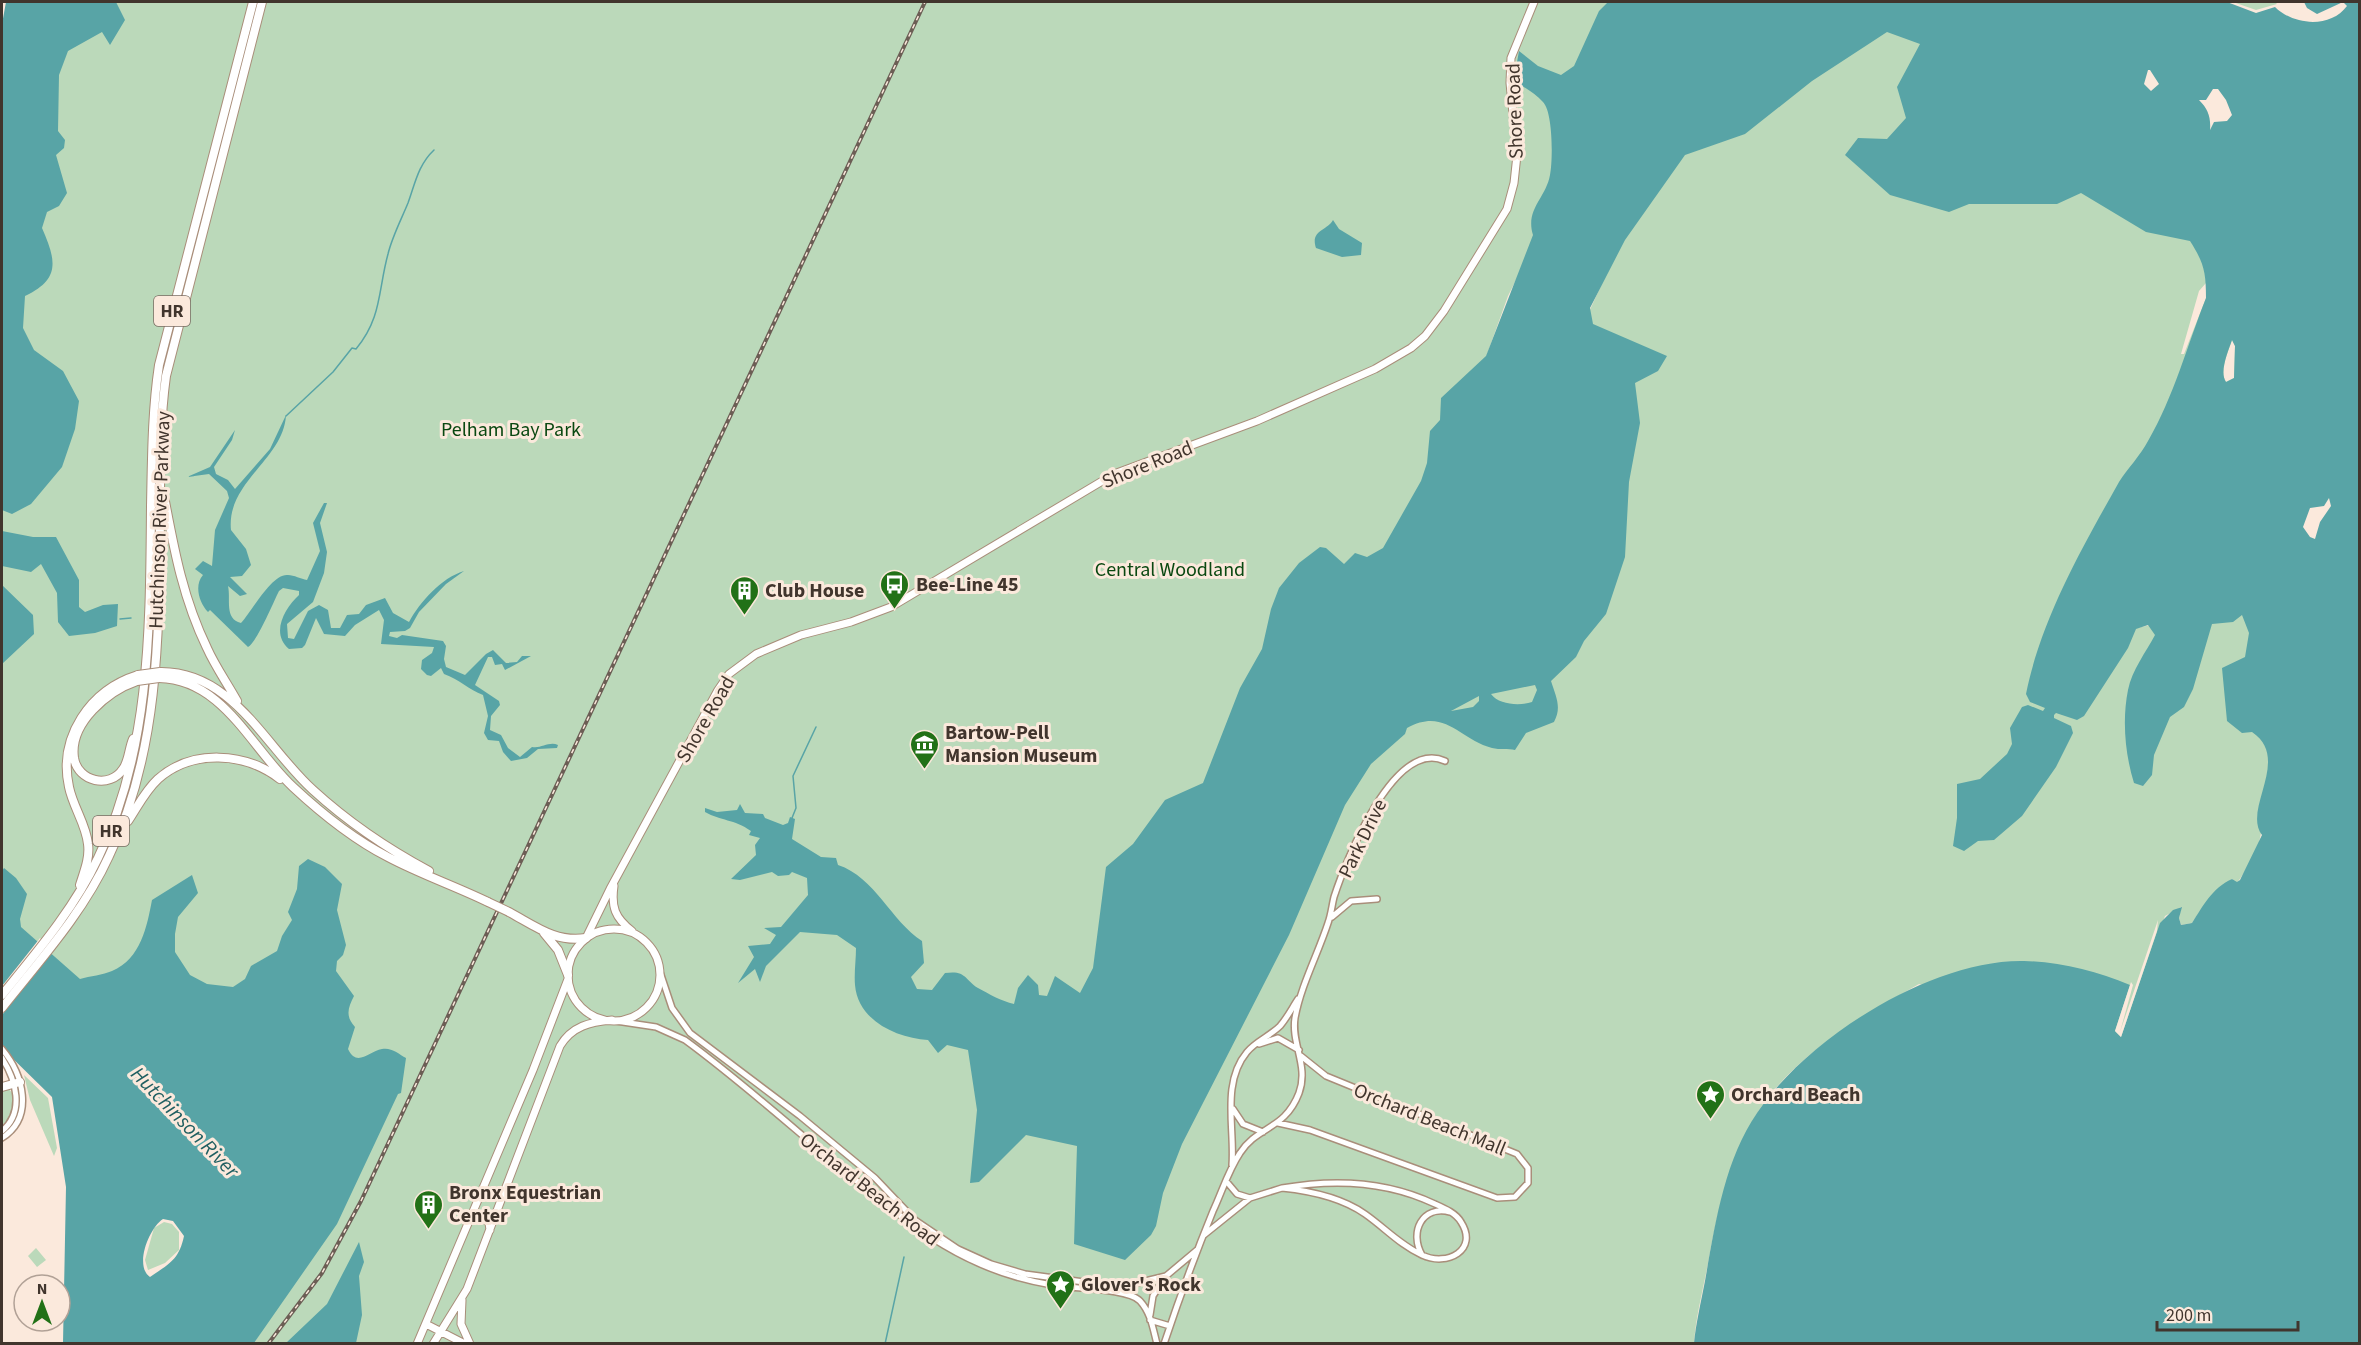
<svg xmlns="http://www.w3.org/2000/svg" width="2361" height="1345" font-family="'Source Sans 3',sans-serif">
<rect width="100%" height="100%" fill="#fbe9dc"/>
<path fill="#bbd9ba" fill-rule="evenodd" d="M62 2H1620L1580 151 1508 296 1282 925 1572 349 1646 187 1836 10 2139 111 2194 212 2237 325 2238 380 2046 697 2055 727 2052 710 2132 629 2211 612 2259 616 2276 758 2258 848C2254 855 2242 877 2237 883L2232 879C2213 893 2204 905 2192 923L2181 925 2179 918 2181 907 2165 916 2121 1037 1919 984C1862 1016 1791 1057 1756 1115 1730 1158 1718 1209 1709 1258 1704 1286 1696 1315 1694 1343H254L261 1332 2 947V313ZM2206 283V298L2184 354H2181L2199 291ZM2232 340 2235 346 2234 378 2226 382C2219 372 2228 352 2232 340Z
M2233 2H2275L2277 4 2256 10Z
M24 1075 48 1098 57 1148 54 1156 30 1100Z
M8 1088 13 1094C12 1106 13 1118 2 1125V1091Z
M164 1222 172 1224 179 1232V1250L165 1263 148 1270 145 1260 154 1228Z
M36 1248 46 1260 37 1267 28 1256Z"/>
<path fill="#58a4a6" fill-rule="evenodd" d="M6 2H116L125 20 110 45 102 32 68 51 59 75 58 131 65 140 64 148 56 155 67 193 59 206 47 212 42 228C56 260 61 279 25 296L23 328 34 350 63 371 79 401 75 429 62 467 31 504 12 514 2 510V24Z
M1608 2H2227L2256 13 2275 7C2293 25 2330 29 2347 6L2343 2 2317 14 2307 8 2304 2H2359V1343H1694C1696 1323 1701 1302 1705 1281 1715 1225 1724 1161 1757 1113 1807 1038 1932 959 2024 961 2061 962 2096 971 2130 985L2115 1031 2121 1037 2160 923 2173 910 2182 907 2179 918 2181 925 2192 923C2203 906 2212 888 2232 879L2237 882 2240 880 2262 835C2242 809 2292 759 2252 732L2242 733 2227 721 2222 668 2245 657 2249 633 2242 615 2233 622 2212 624 2193 689 2184 707 2170 717 2154 755 2152 775 2143 786 2134 783C2125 754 2122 720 2128 690 2132 670 2146 652 2155 635L2148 625 2136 629 2128 648 2084 716 2077 720 2056 713 2054 715V718L2071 726 2073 733 2056 767 2022 816 1994 840 1978 841 1964 851 1953 846 1957 818V784L1980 779 2007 754 2012 744 2010 728 2022 707 2028 705 2043 711 2045 708 2030 702 2026 694C2041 619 2082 548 2119 482 2128 468 2140 456 2148 441 2174 396 2187 346 2206 298 2206 272 2204 263 2190 241L2146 232 2081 193 2057 204H1969L1949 212 1890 195 1845 155 1858 138 1887 139 1906 118 1897 87 1920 44 1887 32 1812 81 1745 134 1685 155 1625 240 1590 308 1593 324 1667 356 1658 371 1635 383 1640 423 1629 482 1625 557 1606 614 1584 641 1576 657 1551 681C1556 697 1562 707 1554 722L1526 733 1515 750C1508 748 1500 750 1492 748 1459 739 1445 707 1407 728L1405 734 1371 764 1345 805 1289 935 1182 1144 1163 1193 1156 1226 1151 1235 1125 1260 1074 1244 1077 1146 1026 1135 979 1182 970 1183 977 1110 968 1050 947 1045 938 1053 928 1040C897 1038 858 1021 855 985 854 973 856 960 856 948L837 935 800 932 766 966 760 982 755 969 738 983 754 957 748 946 770 944 776 935 764 928 781 927 808 895 807 878 792 872 789 875 778 876 772 872 740 880 731 879 756 855 755 845 760 838 749 835 751 831C734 819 721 821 705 812V808L717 812 737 810 740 804 745 813 763 814 765 818 783 825 788 823 790 817 795 819 792 839 821 857 836 858 838 865C875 877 891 921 922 941L924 963 911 977 917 989 932 990 945 973C966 970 964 979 978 988 989 994 1001 1001 1014 1004L1018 988 1028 975 1038 985 1039 995 1047 996 1055 976 1080 993 1093 968 1106 867 1133 844 1165 800 1203 783 1240 688 1262 649 1271 609 1279 588 1299 563 1320 547 1326 548 1344 564 1355 553 1367 557 1383 548 1421 481 1427 463 1430 431 1440 420 1441 398 1486 356 1533 235C1525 209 1546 198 1550 175 1553 160 1553 112 1543 102 1537 95 1528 90 1521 85L1517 62 1519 51 1538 66 1561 75 1574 66 1599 11ZM2148 70H2150L2159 84 2151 91 2144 84ZM2213 89H2218L2226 100 2232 115 2227 121 2214 122 2210 130C2211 117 2208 109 2199 100H2206ZM2232 340 2235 346 2234 378 2226 382C2219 372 2228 352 2232 340ZM2329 498 2331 506 2320 522 2315 539 2310 537 2303 527 2310 508 2324 506ZM1535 685 1537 690 1532 702C1520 706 1499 705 1491 694ZM1479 696V701L1473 707 1451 711Z
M1333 220 1339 229 1362 243 1361 255 1342 257 1316 248C1310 230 1327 231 1333 220Z
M286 415C284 459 226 482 231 530L246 549 251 565 242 576 230 577 247 594 240 596 228 586C231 599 224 619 241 623 252 611 272 573 288 575 294 575 301 579 307 580L320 551 313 523 324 503H327L320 523 327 552 324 573 313 602 287 624 288 638 294 639 308 611 319 605 328 610 331 628H340L347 615 359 614 366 605 385 598 393 613 409 622C420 602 441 578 464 571L446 584 419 612 410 628 405 631 390 632 389 636 397 638 402 635 443 641 446 646 444 659 446 667 465 675 486 654 493 650 506 663 517 662 522 656H531L505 670 502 664 495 665 492 657H488L475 685 499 701 500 705 491 716 490 730 501 735 508 748 520 757 532 747C541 749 549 741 558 745L557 748 538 749 527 758 511 761 503 752 499 741 488 740 484 733 488 716 483 695C469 690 459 679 444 674L441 668 431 676 427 675 421 669 422 660 432 653 434 647 381 644 384 620 379 610 355 625 345 636 324 634 316 618 305 645 302 648 289 649C270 633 285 608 299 595V591L283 588 279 591C273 603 257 642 248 647L210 610 208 612C199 603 194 585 203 575L195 569 203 561 212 566 215 530 229 498 227 491 209 474 187 477 210 467 235 430 232 440 214 467 216 474 228 480 235 489 270 449Z
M2 531 33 537H56L79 580V607L85 612 103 605 118 604 117 626 95 633 69 636 58 622 57 593 41 564 31 572 2 566Z
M2 585 33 615 34 634 2 664Z
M308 859 325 867 342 884 337 910 346 945 343 955 337 961 336 971 354 996C348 1008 345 1016 355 1027L348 1049C357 1068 369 1051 382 1049 391 1047 399 1054 406 1058L401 1093 398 1094 337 1224 254 1343H63L66 1187 52 1097 2 1048V871L4 868 16 878 27 894 20 919 21 927 80 979C90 976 103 975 112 971 141 959 147 926 152 900L192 875 198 893 178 917 175 934V952L190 975 207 984 233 987 245 979 251 966 277 951 282 936 292 920 288 912 297 889 299 866ZM163 1219 173 1221 184 1236C179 1260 169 1264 150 1277 134 1266 149 1228 163 1219Z
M359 1242 364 1262 359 1276 362 1315 356 1343H286L327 1304Z"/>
<path fill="#fbe9dc" d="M2158 920 2157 931 2121 1037 2115 1031 2130 985 2131 982 2133 985 2120 1032Z
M40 938 53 951 2 1015V986Z"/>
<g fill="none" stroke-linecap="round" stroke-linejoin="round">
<path stroke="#58a4a6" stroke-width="1.5" d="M286 416 333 372 352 348 356 349C382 318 378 290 388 254 392 237 401 220 408 203 415 184 418 165 434 150
M120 619 131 618
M792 818 796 808 793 776 816 727
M885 1344 904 1257"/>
<defs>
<path id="minor" d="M1332 917 1351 901 1377 899
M660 972 672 1008 690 1033 800 1116 875 1178 915 1220 958 1249 991 1264 1025 1274 1106 1285 1137 1283 1166 1276 1197 1250
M616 1021 656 1027 685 1040C741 1081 794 1129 847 1173 913 1227 965 1271 1052 1285 1071 1289 1128 1288 1140 1301 1151 1313 1153 1329 1157 1344
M1259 1044 1278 1038 1299 1050
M2 1049C23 1074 35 1117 2 1138
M2 1058C16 1080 25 1112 2 1131
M1233 1109 1243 1124 1263 1132
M1278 1123 1310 1130 1497 1198 1515 1197 1528 1183V1168L1517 1154 1326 1076 1301 1056
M1232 1165C1235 1129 1221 1083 1247 1052 1256 1041 1270 1036 1280 1026 1287 1018 1292 1008 1298 999
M1226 1181 1237 1194 1250 1198
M1204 1235 1250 1198 1282 1188
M1422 1255C1400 1245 1385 1228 1365 1214 1341 1197 1311 1191 1282 1188 1333 1179 1387 1181 1435 1204 1444 1208 1456 1213 1461 1222 1479 1250 1447 1267 1422 1255 1409 1232 1422 1205 1450 1212
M1150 1315 1153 1296 1165 1277
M1150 1320 1170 1326
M1164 1344C1179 1299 1195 1255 1213 1211 1222 1192 1228 1171 1240 1153 1257 1126 1285 1130 1299 1093 1309 1066 1291 1044 1295 1018 1301 985 1318 954 1328 923 1331 915 1332 905 1334 897 1346 860 1394 738 1445 761"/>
<path id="major" d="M614 886C611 907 615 918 632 931
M568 975a46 46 0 1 1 92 0a46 46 0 1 1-92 0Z
M586 938 610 889 718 690 729 674 756 654 801 635 851 622 891 607 1114 474 1257 421 1375 369 1411 348 1425 336 1444 311 1507 209 1514 183 1517 155 1510 83 1511 58 1534 2
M468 1222C475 1215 482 1216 489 1223L490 1230
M462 1300 461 1324 470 1344
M426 1324 465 1344
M417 1344 533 1070 568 979
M433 1344 467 1289 560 1046C572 1026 590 1022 612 1020"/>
<path id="highway" d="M164 496C174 549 183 599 207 648 215 666 227 683 237 701
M160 672C233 671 266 748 313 790 348 822 388 849 429 871
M159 678C223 679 251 748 293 787 322 814 353 839 388 857 420 874 455 886 488 902
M133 739C129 748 129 761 123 769 110 789 78 782 74 758 69 723 108 691 137 681
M128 821C138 806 145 791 158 779 192 749 245 752 280 779
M80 885C84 872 90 858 88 844 86 824 73 807 69 787 58 737 90 690 138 675
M509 912C535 926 556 943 586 938
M544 933 558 950 568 975
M2 995C37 952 74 909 98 858 151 750 150 624 151 506 152 459 152 412 159 365L253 2
M2 1008C40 960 83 913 109 856 161 749 159 624 160 507 160 463 160 419 166 376L262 2
M2 1087 20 1082"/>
</defs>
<use href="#minor" stroke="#a98e7a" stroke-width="8"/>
<use href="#major" stroke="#a98e7a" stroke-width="9"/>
<use href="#highway" stroke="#a98e7a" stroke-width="10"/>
<use href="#minor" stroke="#fff" stroke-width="5"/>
<use href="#major" stroke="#fff" stroke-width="7"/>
<use href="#highway" stroke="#fff" stroke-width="8"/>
<defs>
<path id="rail" d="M268 1344 322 1273 361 1201 925 2"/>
</defs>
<use href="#rail" stroke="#6c5e55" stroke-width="4"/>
<use href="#rail" stroke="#fbe9dc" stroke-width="1.5" stroke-dasharray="4.5" stroke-linecap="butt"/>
<defs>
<path id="highway-bridge" d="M138 675 160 672
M137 681 159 678
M488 902 509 912"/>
</defs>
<use href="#highway-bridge" stroke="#a98e7a" stroke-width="10" stroke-linecap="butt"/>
<use href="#highway-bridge" stroke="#fff" stroke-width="8"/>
</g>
<defs>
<symbol id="bus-pin" viewBox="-11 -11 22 30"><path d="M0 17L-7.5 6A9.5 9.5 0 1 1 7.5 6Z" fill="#227117" stroke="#fbe9dc"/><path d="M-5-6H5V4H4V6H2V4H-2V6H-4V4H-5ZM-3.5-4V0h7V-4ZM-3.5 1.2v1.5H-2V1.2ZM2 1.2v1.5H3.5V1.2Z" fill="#fff"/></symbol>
<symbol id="building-pin" viewBox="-11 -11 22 30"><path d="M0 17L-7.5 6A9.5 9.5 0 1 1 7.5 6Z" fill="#227117" stroke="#fbe9dc"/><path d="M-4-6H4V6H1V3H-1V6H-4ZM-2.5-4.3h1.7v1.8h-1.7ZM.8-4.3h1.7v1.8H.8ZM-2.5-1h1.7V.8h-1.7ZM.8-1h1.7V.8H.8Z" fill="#fff"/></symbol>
<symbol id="museum-pin" viewBox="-11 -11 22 30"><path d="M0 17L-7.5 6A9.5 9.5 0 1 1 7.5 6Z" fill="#227117" stroke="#fbe9dc"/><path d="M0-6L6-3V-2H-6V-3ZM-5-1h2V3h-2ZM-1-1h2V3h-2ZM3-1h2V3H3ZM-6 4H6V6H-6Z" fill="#fff"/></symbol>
<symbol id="sight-pin" viewBox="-11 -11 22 30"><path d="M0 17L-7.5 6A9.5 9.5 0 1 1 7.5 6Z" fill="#227117" stroke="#fbe9dc"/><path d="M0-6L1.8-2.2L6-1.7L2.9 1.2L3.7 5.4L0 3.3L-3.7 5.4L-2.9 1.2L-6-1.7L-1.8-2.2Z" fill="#fff"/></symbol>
</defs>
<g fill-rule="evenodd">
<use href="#bus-pin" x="878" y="568" width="33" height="45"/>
<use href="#building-pin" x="728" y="574" width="33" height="45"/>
<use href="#museum-pin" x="908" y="728" width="33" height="45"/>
<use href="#sight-pin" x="1694" y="1078" width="33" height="45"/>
<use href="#building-pin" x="412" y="1188" width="33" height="45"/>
<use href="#sight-pin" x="1044" y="1268" width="33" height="45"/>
</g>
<g text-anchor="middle" stroke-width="6" stroke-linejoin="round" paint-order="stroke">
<g fill="#fbe9dc" stroke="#796b62" stroke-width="1.5">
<rect x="154" y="296" width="36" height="30" rx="4.5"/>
<rect x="93" y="816" width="36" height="30" rx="4.5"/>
</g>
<g font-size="18" font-weight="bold" fill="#41352d">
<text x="172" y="317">HR</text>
<text x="111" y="837">HR</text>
</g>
<g font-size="20" fill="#41352d" stroke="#fbe9dc">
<text transform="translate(1514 111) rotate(-92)" y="7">Shore Road</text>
<text transform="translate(1147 464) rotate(-22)" y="7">Shore Road</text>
<text transform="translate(159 520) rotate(-88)" y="7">Hutchinson River Parkway</text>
<text transform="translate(705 719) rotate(-60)" y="7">Shore Road</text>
<text transform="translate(1362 838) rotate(-64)" y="7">Park Drive</text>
<text transform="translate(1430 1119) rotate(22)" y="7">Orchard Beach Mall</text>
<text transform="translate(870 1189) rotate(38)" y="7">Orchard Beach Road</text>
</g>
<g font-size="20" fill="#0a4811" stroke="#fbe9dc">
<text x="511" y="436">Pelham Bay Park</text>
<text x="1170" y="576">Central Woodland</text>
</g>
<g font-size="20" font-weight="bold" fill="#41352d" stroke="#fbe9dc" text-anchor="start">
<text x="916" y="591">Bee-Line 45</text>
<text x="765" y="597">Club House</text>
<text x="945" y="739">Bartow-Pell<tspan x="945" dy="23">Mansion Museum</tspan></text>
<text x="1731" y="1101">Orchard Beach</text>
<text x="449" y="1199">Bronx Equestrian<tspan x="449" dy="23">Center</tspan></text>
<text x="1081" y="1291">Glover's Rock</text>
</g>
<g font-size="21" font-style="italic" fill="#205f61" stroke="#fbe9dc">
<text transform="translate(185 1122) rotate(46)" y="7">Hutchinson River</text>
</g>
</g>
<rect width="2361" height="1345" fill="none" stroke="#41352d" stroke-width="6"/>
<g transform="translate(42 1303)"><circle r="28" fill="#fbe9dc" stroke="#b1a196" stroke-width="1.5"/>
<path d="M0-4.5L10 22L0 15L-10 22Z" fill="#227117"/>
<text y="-9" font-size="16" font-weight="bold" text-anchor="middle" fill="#41352d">N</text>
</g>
<path d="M2157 1321v9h141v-9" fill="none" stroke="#41352d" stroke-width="3"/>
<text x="2166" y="1321" font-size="18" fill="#41352d" stroke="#fbe9dc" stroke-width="4.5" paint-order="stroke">200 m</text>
</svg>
